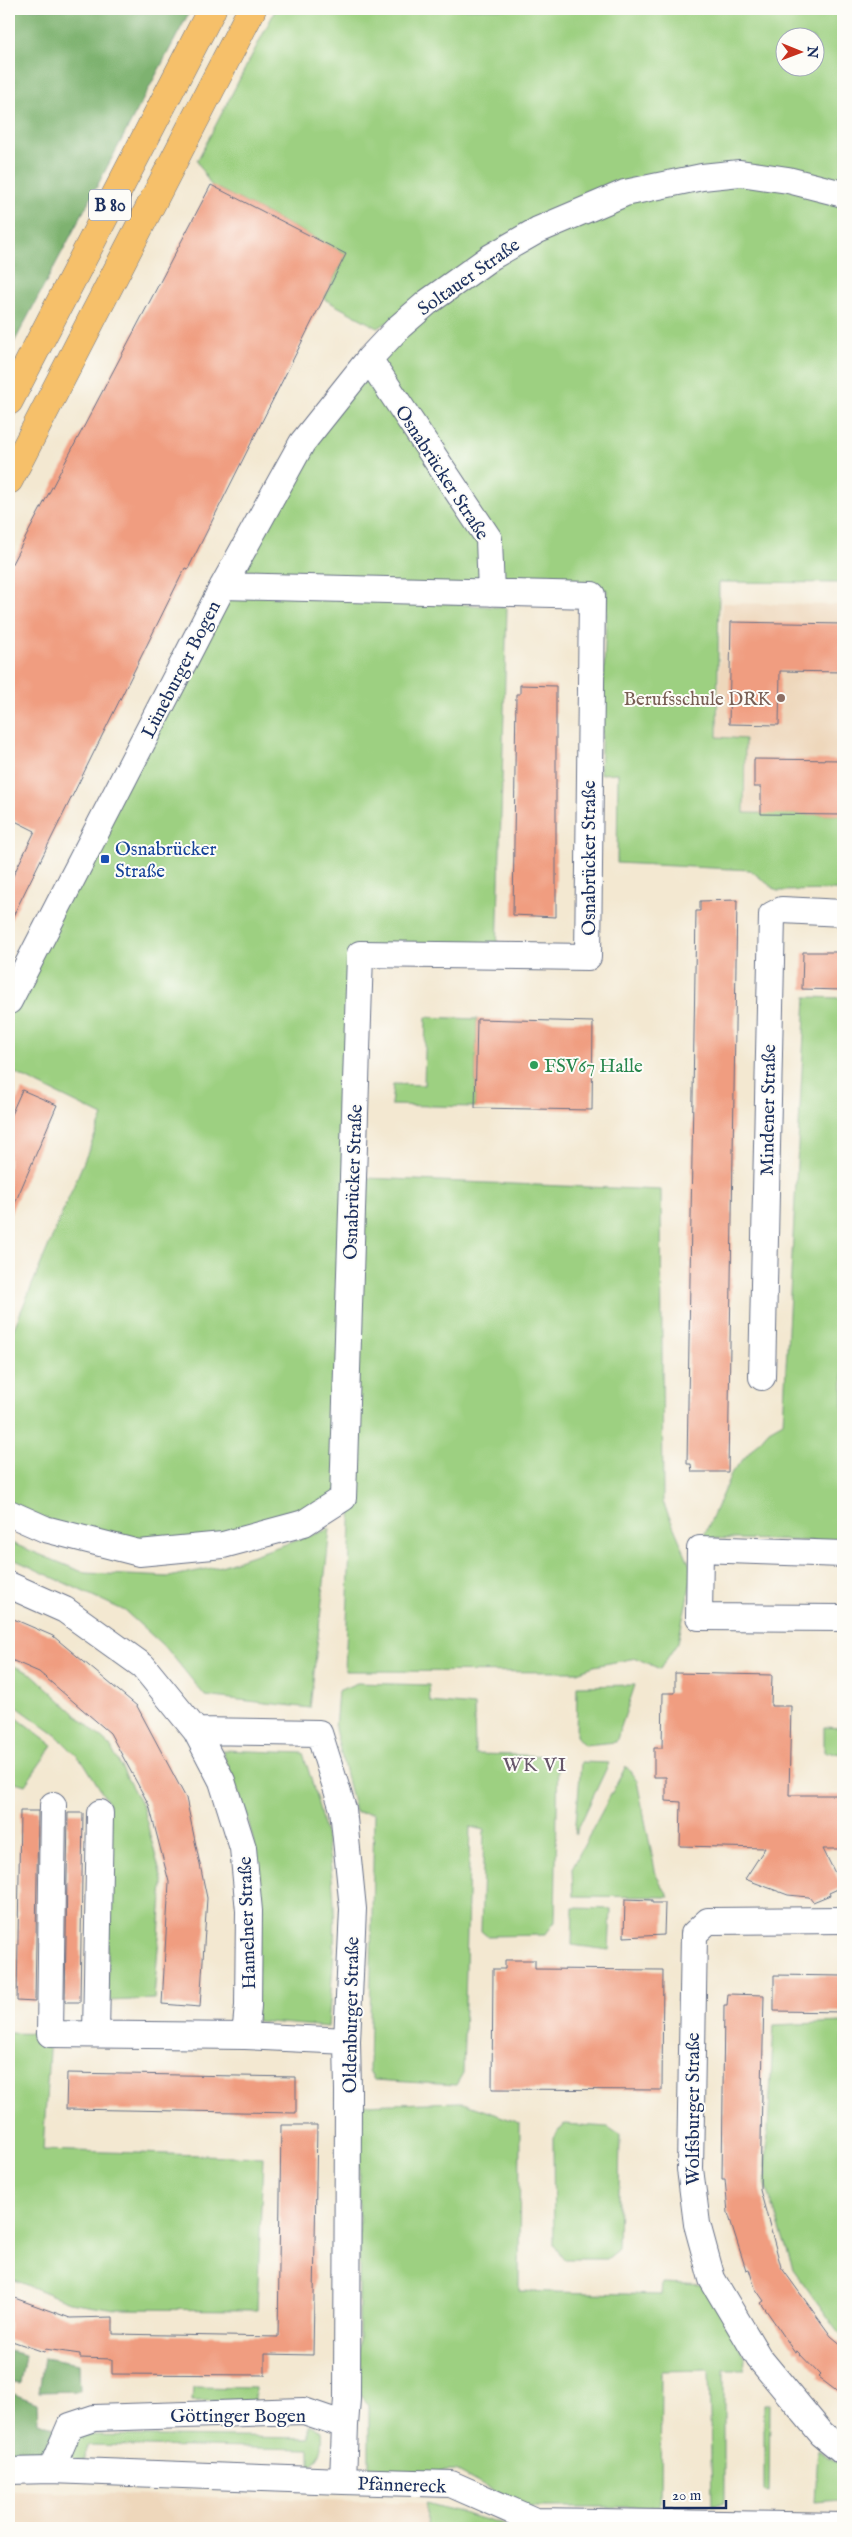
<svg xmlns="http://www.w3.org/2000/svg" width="852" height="2537" font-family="'IM FELL English',serif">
<rect width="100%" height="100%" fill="#fdfcf7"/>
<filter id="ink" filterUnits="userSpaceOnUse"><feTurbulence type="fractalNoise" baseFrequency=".02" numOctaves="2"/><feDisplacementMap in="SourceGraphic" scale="10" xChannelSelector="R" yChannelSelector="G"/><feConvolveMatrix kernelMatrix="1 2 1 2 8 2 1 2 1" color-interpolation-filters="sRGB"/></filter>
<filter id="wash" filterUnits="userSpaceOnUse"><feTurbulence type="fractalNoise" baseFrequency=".0096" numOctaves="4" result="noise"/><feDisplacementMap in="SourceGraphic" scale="20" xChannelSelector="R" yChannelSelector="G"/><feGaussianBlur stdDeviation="1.12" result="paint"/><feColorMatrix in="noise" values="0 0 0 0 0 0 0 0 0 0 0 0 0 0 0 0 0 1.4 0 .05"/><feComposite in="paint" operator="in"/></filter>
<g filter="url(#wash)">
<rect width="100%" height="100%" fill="#f3e8d1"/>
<path fill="#eed7bb" d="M722 603 843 605V815L736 813 716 791Z
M14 2491 427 2503 426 2528H9V2499Z"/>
<path fill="#9dd081" stroke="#5c8070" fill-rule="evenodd" d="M276 9H843V583L719 582 717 737 745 739 744 813 843 815V890L777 891 750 870 617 863 618 773 600 774 607 590 234 586 507 608 497 953 360 954 343 1498 297 1525 134 1552 9 1513V1340L103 1116 9 1070V1003L302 443 467 274 378 328 324 299 346 254 211 185 197 161ZM784 38H814V68H784Z
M806 997 843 998V1542L703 1538 732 1472 769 1430 783 1422Z
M426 1017 477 1019 475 1107 391 1105 393 1084 424 1085Z
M365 1178 661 1190 663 1502 693 1572 678 1642 660 1669 636 1658 594 1666 577 1672 345 1671Z
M330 1529 310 1708 205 1696 167 1649 125 1611 9 1557V1542L85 1573 169 1577 221 1566Z
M9 1664 32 1674 110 1746 143 1808 163 1884 154 1999 108 2001 107 1800 84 1763 57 1736 9 1701Z
M357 1683 429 1685 430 1702 474 1706 475 1754 558 1756 555 1922 545 1935 487 1936 481 1931 484 1830 470 1827 463 2073 456 2085 374 2080 369 2071 374 1813 355 1812 335 1729 338 1691Z
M635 1685 616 1742 584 1745 576 1736 577 1686Z
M9 1712 53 1745 25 1785 9 1780V1799Z
M824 1727 843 1728V1754L824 1752Z
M222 1750 303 1753C319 1803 332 1852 334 1905 336 1945 331 1987 328 2027L256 2021 257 1856 246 1812Z
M581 1762 609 1763 575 1835Z
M626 1766 637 1781 656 1875 669 1897 573 1896 572 1868Z
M573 1908 611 1909 609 1950 572 1945Z
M843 2022V2338L793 2269 765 2182 774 2025Z
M9 2033 50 2034 43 2150 263 2157 257 2310 115 2309 69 2302 9 2278Z
M460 2102 520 2123 519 2291 661 2295 662 2283 707 2285 745 2358 744 2370H724V2502L712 2504 709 2370 661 2371 660 2507H523L456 2471 369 2474V2405L359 2393V2105Z
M564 2124 608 2127 620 2135 618 2250 607 2259H564L554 2245 553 2138Z
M193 2387 255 2388V2401H192Z
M764 2404H770L769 2492 764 2491Z
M309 2425 322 2431C323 2447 322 2457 309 2468V2449L87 2445 86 2460 75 2459 67 2453 73 2431 86 2435 309 2438Z
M818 2450 843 2464V2498L841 2500 815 2502Z
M427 2503 514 2528H426Z"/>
<path fill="#7eb26f" stroke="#4c7066" d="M9 9H191L9 352Z
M9 2351 25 2355 20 2384 9 2382Z
M44 2358 79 2364 80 2391 39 2392Z
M9 2392 37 2403 38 2422 55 2428 41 2455 9 2454Z"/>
<g id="blocks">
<path fill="#f09d80" d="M211 185 346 254 188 569 185 568 9 924V884L35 831 9 818V569Z
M731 622 843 624V672L780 671 779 725 729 724Z
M520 685 556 686V917L513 915 516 694H520Z
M754 759 843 760V815L761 814V787H754Z
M737 900 728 1472H692L691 1464H687L696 911H700V901Z
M803 952H843V990L802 989Z
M477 1019 593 1022 592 1110 475 1108Z
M22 1090 57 1105 9 1217V1119Z
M9 1617 53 1636 137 1706 186 1798 207 1898 200 2007 162 2004 169 1882 149 1805 110 1733 39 1672 9 1659Z
M675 1673 772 1675 771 1706H791L789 1795H843V1849H823L842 1887 829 1893 830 1895 813 1902 809 1897 788 1895 745 1879 765 1848 680 1846 681 1802 666 1801V1777H654V1748H662L663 1693H675Z
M20 1811H38L35 2002 17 2001Z
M68 1813H83L80 2002H65Z
M625 1899 652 1900V1903H665L664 1935 624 1937Z
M505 1960H535V1969L663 1970 662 2090 492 2089 493 1969H505Z
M774 1975 843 1976V2012L774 2011Z
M728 1994 764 1995 760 2190 781 2267 831 2336 843 2346V2396L818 2377 820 2375 797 2351 795 2352 761 2303 764 2301 755 2288 749 2269 746 2270 728 2213 725 2179H722L724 2005H727Z
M67 2073 296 2077V2113L66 2109Z
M281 2125H317L313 2355 265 2354V2375L112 2374V2359L80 2358V2354L45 2349 44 2352 9 2340V2296L70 2318 113 2317V2334L278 2337Z"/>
</g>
</g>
<g filter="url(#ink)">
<use href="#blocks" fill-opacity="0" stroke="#677086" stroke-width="1"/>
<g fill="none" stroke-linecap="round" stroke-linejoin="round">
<defs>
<path id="minor" d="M369 359 489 539 491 593
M9 1001 223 586 302 443 369 359 399 327 428 302 491 257 538 230 625 193 702 177 740 173 788 180 843 194
M762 1377 772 915 782 910 843 913
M9 1513 45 1529 139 1553 223 1545 297 1525 304 1523 343 1498 360 954 588 957 592 595 223 586
M843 1554 700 1549 699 1617 843 1618
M9 1585 65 1610 143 1666 196 1731 222 1781 243 1848 249 1911 248 2006 245 2036 347 2041
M196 1731 319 1733 343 1809 353 1909 347 2041 348 2091 347 2399 345 2425
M53 1805 50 2034 245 2036
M843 1920 708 1921 694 1934 690 2169 697 2224 712 2279 759 2358 822 2434 843 2451
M96 2034 100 1813
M9 2471 51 2470 343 2481 345 2425 304 2411 94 2418 70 2426 51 2470
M343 2481 451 2484 535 2521 843 2526"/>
<path id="highway" d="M9 401 212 9
M9 480 252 9"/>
</defs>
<use href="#minor" stroke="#677086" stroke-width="28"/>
<use href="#highway" stroke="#677086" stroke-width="29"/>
<use href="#minor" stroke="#fff" stroke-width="26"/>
<use href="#highway" stroke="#f6c06b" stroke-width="28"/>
</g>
</g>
<circle fill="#8d6e63" stroke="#fdfcf7" stroke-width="2" cx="781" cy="698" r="5"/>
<rect fill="#1a4fb4" stroke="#fdfcf7" stroke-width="2" x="100" y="854" width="10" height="10" rx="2.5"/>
<circle fill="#2e9e5b" stroke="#fdfcf7" stroke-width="2" cx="534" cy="1065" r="5"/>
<g text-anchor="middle" stroke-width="4" stroke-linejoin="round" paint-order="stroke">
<rect fill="#fdfcf7" stroke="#5f6c8c" stroke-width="1" x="89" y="189.5" width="42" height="31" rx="4"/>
<g font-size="18" font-weight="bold" fill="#1b2f5e">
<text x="110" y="211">B 80</text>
</g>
<g font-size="19" fill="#1b2f5e" stroke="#fdfcf7">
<text transform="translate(468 276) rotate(-35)" y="7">Soltauer Straße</text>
<text transform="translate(443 472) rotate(57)" y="7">Osnabrücker Straße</text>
<text transform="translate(180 669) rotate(-63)" y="7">Lüneburger Bogen</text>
<text transform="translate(588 858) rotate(-90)" y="7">Osnabrücker Straße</text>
<text transform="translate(767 1110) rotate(-89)" y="7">Mindener Straße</text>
<text transform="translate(352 1182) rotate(-88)" y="7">Osnabrücker Straße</text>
<text transform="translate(246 1923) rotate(-92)" y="7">Hamelner Straße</text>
<text transform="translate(350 2015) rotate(-89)" y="7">Oldenburger Straße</text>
<text transform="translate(692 2109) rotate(-90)" y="7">Wolfsburger Straße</text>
<text x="238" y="2422">Göttinger Bogen</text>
<text transform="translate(402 2484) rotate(2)" y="7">Pfännereck</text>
</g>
<g font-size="19" fill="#785e54" stroke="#fdfcf7" text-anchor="end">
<text x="771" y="705">Berufsschule DRK</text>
</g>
<g font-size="19" fill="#164399" stroke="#fdfcf7" text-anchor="start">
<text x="115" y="855">Osnabrücker<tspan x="115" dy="22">Straße</tspan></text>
</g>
<g font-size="19" fill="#27864d" stroke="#fdfcf7" text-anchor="start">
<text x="544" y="1072">FSV67 Halle</text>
</g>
<g font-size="20" letter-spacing="1" fill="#66566a" stroke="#fdfcf7">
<text x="535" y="1771">WK VI</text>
</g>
</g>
<rect width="852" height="2537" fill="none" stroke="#fdfcf7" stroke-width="30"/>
<g transform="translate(800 52) rotate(91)"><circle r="24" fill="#fdfcf7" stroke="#a3aaba"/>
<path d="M0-4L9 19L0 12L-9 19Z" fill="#c8321e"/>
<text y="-8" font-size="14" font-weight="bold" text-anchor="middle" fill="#1b2f5e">N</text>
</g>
<path d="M664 2500v8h62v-8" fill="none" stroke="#1b2f5e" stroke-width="2.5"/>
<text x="672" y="2500" font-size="15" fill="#1b2f5e" stroke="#fdfcf7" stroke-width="4" paint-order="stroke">20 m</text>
</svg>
